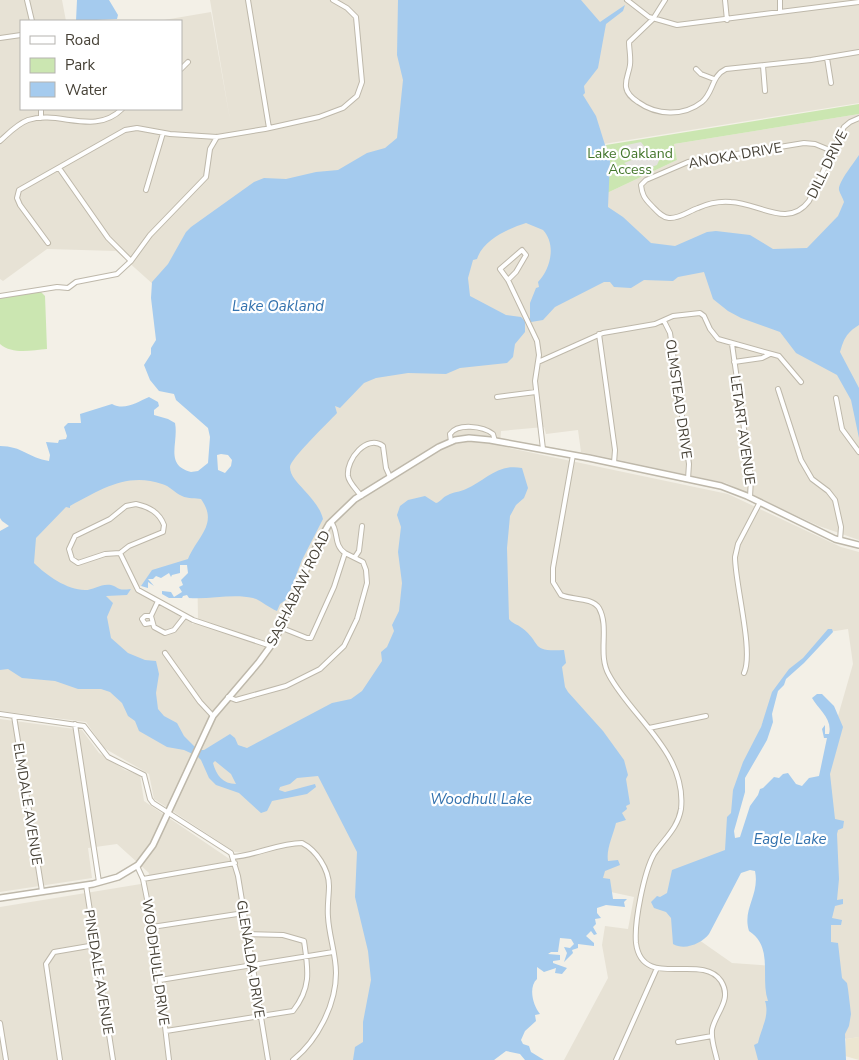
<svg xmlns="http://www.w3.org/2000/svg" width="859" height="1060" font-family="'Nunito Sans',sans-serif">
<rect width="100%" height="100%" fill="#f3f0e7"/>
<path fill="#e7e2d5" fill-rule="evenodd" d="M0 0H62L66 21H21V109H181V21H158L211 12 230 120 210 0H418L429 161 184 312 116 251 47 249 3 281 0 279Z
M547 0H859V103L591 146Z
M859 114V540L819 526 726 483 581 452 578 430 546 434 544 427 501 431 500 446 728 494 841 547 859 552V1037L846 1039 788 967 767 1060H564L608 978 602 945 605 926 628 929 634 897 564 882 393 690 316 761 385 835 394 1060H0V907L147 883 149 873 117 844 88 848 92 878 0 892V719L82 730 99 753 125 770 140 775 144 801 231 860 246 853 235 852 154 799 149 774 104 748 86 722 0 711V657L63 607 20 563 54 494 157 473 236 510 277 421 447 309 450 248 580 193H607L677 160 674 144ZM197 560 198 619 193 624 135 589 145 584 150 576 173 566ZM848 629 853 664 836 723 788 967 732 963 692 935 728 848 742 775 774 694 789 673 829 632Z"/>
<path fill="#ece6d1" d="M859 1037V1060L845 1056 846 1039Z"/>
<path fill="#cbe6b1" d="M859 104V114L674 144 677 160 607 193 610 161 606 145Z
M41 292 45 296 47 349C32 350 13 355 0 344V297Z"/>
<path fill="#e4e2df" d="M641 142 647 150 629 154 622 149V146Z
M647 154 660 158 657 165 624 177 629 167 624 163Z"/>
<path fill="#a5cbee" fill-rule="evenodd" d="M77 0H109L118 15 117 19 76 21Z
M398 0H581L600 22 625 5 623 11 606 24 598 68 584 86 585 93 583 95 596 116 610 161 608 207 623 217 651 243 675 246 707 232 716 231 750 235 773 249 807 248 838 216 844 202C843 198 840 194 839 190 838 182 854 163 859 155V325C846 333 844 339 840 352L859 388V438L851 400 837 375 796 353 780 332 741 318 728 311 713 299 704 272 678 277 673 281 644 280 631 288 614 287 610 282H604L555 307 543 320 525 323V332L515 344 513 357 507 363 460 368 446 374 408 373 376 378 364 383 340 408 335 406 337 413C328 423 290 459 290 467 290 476 298 483 304 490 312 499 320 507 323 519L302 560 287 599 280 604 277 611C269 608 260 600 253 598 232 593 209 600 189 598L187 595 183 596 182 598H169L162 594V591L171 592 174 597 182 592 179 587 183 585 181 580 188 573 187 565H180V573L172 575 171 577 169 573 161 578 156 576 153 579H148L154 586 148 582V588L141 586 152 570 188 559C197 537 219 524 201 499 196 498 188 499 182 496 175 493 170 486 162 484 127 472 100 490 70 506V508L66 507 36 538 34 563C46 575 67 590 85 590 93 590 102 583 111 585 120 587 115 591 131 589L127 595 106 596 113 603 107 617 111 638 128 653 145 660 156 661 159 674 156 693 158 709 164 716 177 723 184 736 198 750H204L230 734 235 738 238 745 247 748 332 703 351 699 362 691 382 661 381 652 387 647 394 631 392 625 399 611 402 583 398 552 401 527 397 515 400 506 408 500 425 496 436 503C441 502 442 497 448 495 453 492 460 492 466 489 485 481 498 463 522 468L528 488 524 498 516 505 510 516 507 548 509 619C513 624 517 624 522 628 543 644 529 652 564 650L566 663 562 667 565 687 568 692 603 731 624 760 628 775 626 779 630 804 626 806 627 809 622 813 626 820 616 823C613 836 606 849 608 861L618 860 620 865 605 871 603 878 610 879 613 899H627L624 902 625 907 606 905 597 908V913L601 918 595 919 596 924 593 927 597 934 594 935 591 931 586 936 594 943V946L578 944V948L572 950 573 953 564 962 567 953 564 947 570 948 574 944 571 939 560 938 558 952H551L548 954 560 955V960L553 961V963L567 968 562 974 555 973 556 968 544 972 537 967V979C528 987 533 1006 540 1014L535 1015 536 1021 525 1031 521 1040 523 1044 529 1046 531 1052 544 1060H525L520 1054 506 1051 494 1060H353L355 1047 363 1042V1022L371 980 368 951 355 897 357 852 318 776 297 778 290 784 280 787 279 790 285 792 315 784 316 787 307 794 272 801 267 811 261 813 239 793 216 785 209 778 201 760 197 756 184 750 167 747 139 731 135 721 128 716 122 703 110 692 101 689H78L55 681 22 678 8 669 0 670V531L9 526 2 521 0 518V446C22 446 29 458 49 461L50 455 46 442 58 443 59 440 66 439 67 436 64 427 68 423H81L80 414 112 404C125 411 137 402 149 397L158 402 159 406 154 410V415L168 419 175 423C179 443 164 465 191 472L198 471 208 463 210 437 208 428 176 400 174 394 159 391 150 380 144 365 151 354V348L156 340 151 298 152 282 168 264 186 232 191 227 254 182 264 178 286 179 316 172 338 170 367 153 385 148 397 138 403 80 397 55ZM526 223 543 230C557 245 550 270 538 282L539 287 536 288 530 303V318L524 320 521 317 506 315 470 296 468 278 473 260 477 259C483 240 507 229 526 223ZM221 454 228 455 232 460 231 466 225 473 218 470 217 455ZM215 761 231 774 236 784C223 784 216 775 213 763Z
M828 629H832L833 632 804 663 786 679 784 685 778 691 772 714 773 722 767 740 745 778V792L734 831 735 838 740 837 750 806 758 795 760 789 763 788 774 777 779 778 783 774 788 773 796 784 802 786 809 778 819 776 827 738H824L822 729 825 725V734H829C833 719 818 709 812 698L817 694H822L834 706 843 727 830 774 835 819 844 821 843 828 838 830 837 834 839 879 837 900 843 899V904L835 906 832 918 842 920 841 925H831V942L838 943 842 978 847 983 848 989 851 1014 849 1026 845 1034 846 1060H758L754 1045 758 1043C761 1028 770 1016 765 1001H768C760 978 774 947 749 931 742 909 760 895 755 871L750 870 741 873 709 934C702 943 685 951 673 944L671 918 666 912 654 908 651 902 657 896 660 897 667 893 672 870 725 850 727 817 731 813 733 790 743 762 761 727 772 692 789 669 803 658Z"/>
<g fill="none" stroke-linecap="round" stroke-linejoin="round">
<defs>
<path id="minor" d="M27 0 32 21
M248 0 269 128
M627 0 649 17 677 25 859 2
M665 0 653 19 629 42C629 49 631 57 630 65 629 73 625 79 626 87 627 94 632 98 638 102 656 115 683 117 702 102 714 92 711 76 726 69L811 60 859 52
M725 0 727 20
M780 0V11
M0 38 21 35
M827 58 831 83
M763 66 765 91
M181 69 188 62
M696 69 701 74 714 79
M41 109V118
M0 141C9 133 17 124 28 120 59 110 95 136 122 109
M832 151 815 144 804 143 688 162 646 180 641 185C642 194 644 198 651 205 656 210 661 217 669 218 679 219 689 211 698 208 709 203 720 201 731 202 759 203 788 229 809 201L844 127 850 122 859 118
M59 168 108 238 131 261
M146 190 163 133
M48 243 20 205 17 198 19 190 125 130 137 128 170 134 217 137 265 129 319 117 343 108 357 96 362 82 356 17 347 8 333 0
M522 250 526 255 516 272 508 280 500 269Z
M508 280 537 341 539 355 535 381 543 449
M0 296 57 287 68 288 76 282 117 274 131 261 150 235 206 177 210 149 217 137
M664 321 670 333 689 464 688 479
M599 334 615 450 614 463
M732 344 751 478 750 497
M538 362 603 333 655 324 673 316 700 313 704 316 710 329 718 339 779 356 801 382
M734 362 762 358 770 354
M778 389 801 460 812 479 828 491 835 500 841 527 840 540
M497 397 536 392
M836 398 842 429 859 452
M451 442 450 434C458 423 483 426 493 434L495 441
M573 455 553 568V582L561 595C571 600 592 597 599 608 610 628 597 654 609 675 632 718 687 753 681 809 678 828 664 839 654 854 644 872 634 922 636 943 642 991 702 952 721 981 733 1000 715 1013 712 1030 711 1041 715 1050 717 1060
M361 496C357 490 349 483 348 476 346 459 367 434 383 446L386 468 390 477
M136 504C149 507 159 512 164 525L163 532 129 546 120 553 105 554 78 563 72 559 69 549 75 536 110 519 126 506Z
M120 553 138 590 193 620 271 646
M355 557 359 551 362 526
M158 601 151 616 154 627 165 633 174 630 185 616
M151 616H145L142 619 145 624 151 623
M282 628 307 638H311L334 587 345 553C333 545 339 531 331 522
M165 653 200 702 213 716
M744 673C754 652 735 584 735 557L738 544 760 502
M228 697 236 700 286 686 320 669 344 646 357 619 367 583 366 570 363 562 345 553
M0 714 84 726 108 757 144 775 150 799 153 803 231 853 238 876 268 1060
M14 716 42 891
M75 724 99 882
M649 728 706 716
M233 857C257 855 279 843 302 843 316 850 329 869 329 886 329 896 327 906 328 917 329 936 336 954 336 973 336 1005 317 1041 293 1060
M137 866 143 879 154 934 169 1060
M143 879 235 863
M86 885 113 1060
M152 927 244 913
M160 980 333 952
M0 1023 6 1060
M166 1031 293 1011C312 987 308 969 304 941L283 935 247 934
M678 1042 712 1036
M60 1060 46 964 54 952 95 945
M616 1060 657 968"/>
<path id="tertiary" d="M0 898 93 884 118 877 138 865 153 845 213 716 259 662 275 640 318 543 329 524 355 499 439 447 455 440 469 438 490 440 589 458 721 486 747 496 835 539 859 545"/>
</defs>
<use href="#minor" stroke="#beb8aa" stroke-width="6"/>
<use href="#tertiary" stroke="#beb8aa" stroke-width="8"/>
<use href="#minor" stroke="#fff" stroke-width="4"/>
<use href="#tertiary" stroke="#fff" stroke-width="5"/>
</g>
<g text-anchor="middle" stroke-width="4.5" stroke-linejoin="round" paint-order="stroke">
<g font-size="14" fill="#43762b" stroke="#fff">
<text x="630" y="158">Lake Oakland<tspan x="630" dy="16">Access</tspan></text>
</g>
<g font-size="14" fill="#464136" stroke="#fff">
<text transform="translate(735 155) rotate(-10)" y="5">ANOKA DRIVE</text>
<text transform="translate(827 164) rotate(-64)" y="5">DILL DRIVE</text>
<text transform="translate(679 399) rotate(82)" y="5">OLMSTEAD DRIVE</text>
<text transform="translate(743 430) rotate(82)" y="5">LETART AVENUE</text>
<text transform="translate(298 588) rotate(-64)" y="5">SASHABAW ROAD</text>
<text transform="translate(28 804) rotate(81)" y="5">ELMDALE AVENUE</text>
<text transform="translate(251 959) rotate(81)" y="5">GLENALDA DRIVE</text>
<text transform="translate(156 962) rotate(82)" y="5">WOODHULL DRIVE</text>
<text transform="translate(99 972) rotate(81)" y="5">PINEDALE AVENUE</text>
</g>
<g font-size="15" font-style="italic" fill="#3372ae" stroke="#fff">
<text x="278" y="311">Lake Oakland</text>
<text x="481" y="804">Woodhull Lake</text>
<text x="790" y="844">Eagle Lake</text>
</g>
</g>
<rect x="20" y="20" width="162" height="90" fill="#ffffff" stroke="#b5b3af"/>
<rect x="30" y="36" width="25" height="8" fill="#ffffff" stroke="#b5b3af"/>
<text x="65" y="45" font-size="15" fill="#464136">Road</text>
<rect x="30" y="58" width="25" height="15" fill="#cbe6b1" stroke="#b5b3af"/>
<text x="65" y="70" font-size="15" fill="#464136">Park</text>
<rect x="30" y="82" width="25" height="15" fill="#a5cbee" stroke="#b5b3af"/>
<text x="65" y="95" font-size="15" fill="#464136">Water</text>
</svg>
